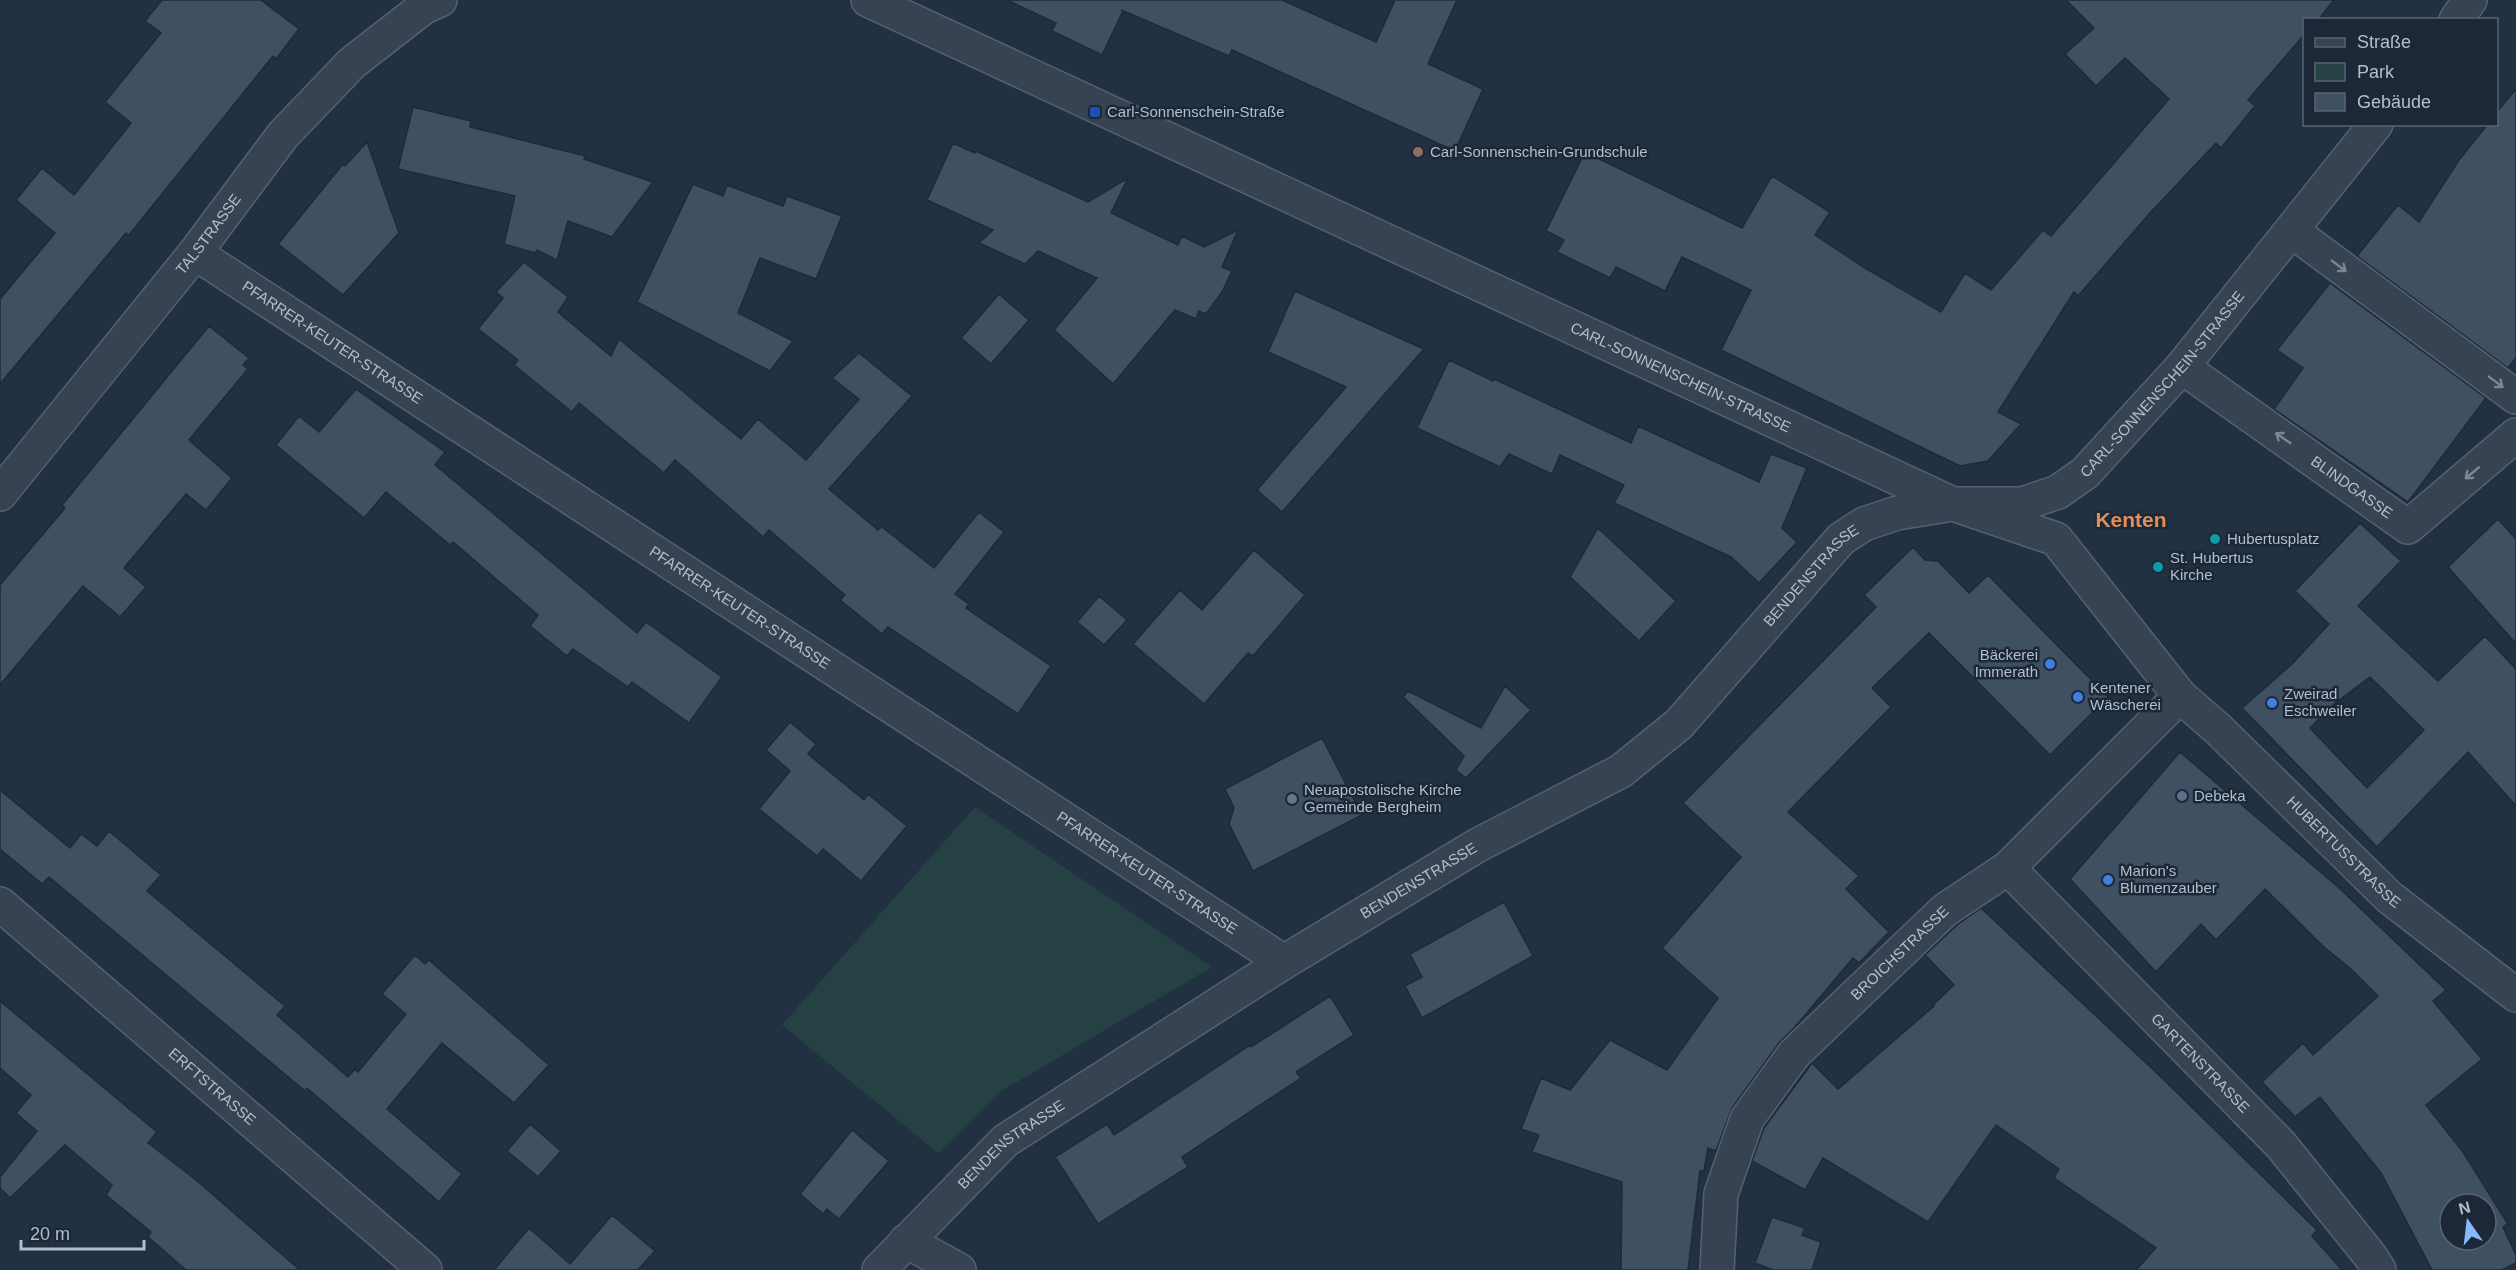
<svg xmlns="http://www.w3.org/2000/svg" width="2516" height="1270" font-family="Helvetica,sans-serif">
<rect width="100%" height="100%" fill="#223142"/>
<path fill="#254143" d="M975 807 1212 967 998 1093 938 1153 782 1025Z"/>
<path fill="#3e5062" stroke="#1e2a39" stroke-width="1.5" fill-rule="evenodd" d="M162 0H261L299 29 276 59 273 56 129 235 126 233 0 384V299L55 233 16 200 42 168 74 195 131 123 105 102 161 33 145 21Z
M1007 0H1282L1376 42 1395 0H1457L1428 64 1483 89 1455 151 1232 50 1229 56 1121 10 1123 11 1102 55 1052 31 1056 23Z
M2066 0H2334L2318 20H2304V35L2248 100 2255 106 2221 148 2216 143 2150 213 2078 296 2074 292 1998 412 2021 424 1988 461 1960 466 1721 350 1751 290 1682 257 1665 291 1616 267 1610 278 1557 252 1564 240 1546 231 1585 152 1742 228 1772 176 1830 212 1815 235 1865 268 1941 312 1965 273 1991 290 2043 230 2051 236 2169 99 2125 58 2096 86 2065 54 2094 28Z
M2516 89V358L2508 368 2357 256 2398 205 2419 222 2459 160 2488 124H2496V113Z
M413 107 471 121 470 127 585 156 584 159 653 182 612 237 568 221 557 260 537 250 535 253 504 244 515 196 398 169Z
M367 142 399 233 343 295 278 244 343 164 345 166Z
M953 143 975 153 976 151 1088 202 1128 178 1111 213 1178 245 1182 236 1204 247 1238 230 1222 267 1232 271 1222 292 1206 314 1199 311 1196 319 1175 310 1113 384 1054 330 1097 278 1038 251 1025 264 979 243 993 230 927 200Z
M693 184 723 196 727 185 783 206 787 196 842 216 816 279 760 258 738 313 793 341 770 371 637 302Z
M524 262 568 297 558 312 611 356 619 339 741 439 758 419 806 460 859 399 832 378 859 353 912 396 829 489 878 530 882 527 934 568 979 512 1004 532 955 594 969 604 966 608 1051 666 1018 714 888 627 882 634 840 600 845 595 769 530 763 537 675 460 664 473 579 403 572 412 514 365 518 360 478 329 503 298 496 292Z
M2330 283 2486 398 2408 502 2274 409 2303 368 2277 350Z
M1295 291 1424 349 1282 512 1257 490 1346 387 1268 352Z
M999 294 1029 320 991 364 961 338Z
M209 326 249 358 243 365 248 369 189 440 232 478 206 510 186 494 124 568 146 587 120 617 83 586 0 685V585L65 508 62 505Z
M1449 360 1493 381 1494 379 1631 443 1638 426 1759 482 1771 454 1807 468 1782 528 1797 542 1759 583 1731 557 1614 503 1624 485 1560 455 1552 474 1509 454 1500 467 1417 428Z
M356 389 445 452 435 465 637 633 646 622 722 677 689 723 632 682 628 687 573 649 567 656 530 626 538 615 453 542 450 545 386 492 364 518 276 445 299 416 319 432Z
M2498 519 2516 539V644L2448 567Z
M2360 523 2401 561 2358 606 2438 681 2485 636 2516 669V806L2468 752 2377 847 2242 708 2293 663 2329 624 2295 591ZM2370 677 2424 730 2367 788 2310 728 2334 704Z
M1598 528 1676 601 1639 641 1570 577Z
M1913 547 1925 560 1938 561 1969 593 1988 575 2108 697 2050 755 1929 633 1872 688 1891 707 1788 812 1859 876 1846 889 1889 932 1859 963 1853 958 1795 1027 1779 1043 1732 1108 1716 1151 1708 1148 1704 1171H1700L1688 1270H1621L1622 1182 1532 1152 1539 1135 1521 1129 1541 1078 1570 1090 1610 1040 1667 1070 1718 998 1662 948 1741 857 1683 803 1876 607 1864 595Z
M1254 550 1305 595 1253 656 1248 653 1204 704 1133 644 1180 590 1202 610Z
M1099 596 1127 620 1104 645 1077 622Z
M1505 686 1531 710 1466 778 1456 770 1464 756 1403 697 1408 691 1481 728Z
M790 722 816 744 808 754 864 800 868 794 907 826 861 881 823 849 817 856 759 809 790 771 766 750Z
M1322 738 1362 815 1253 871 1229 824 1234 808 1225 789Z
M2180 752 2338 887 2446 990 2433 1001 2482 1059 2426 1105 2463 1152 2508 1224 2503 1227 2516 1255V1263L2502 1270H2432L2381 1173 2320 1097 2295 1117 2262 1082 2303 1043 2313 1055 2378 996 2351 969 2325 948 2265 889 2216 940 2201 924 2156 972 2070 879ZM2450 1204H2486V1240H2450Z
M0 790 70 848 81 834 97 846 109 831 161 875 147 891 285 1006 277 1015 348 1077 355 1069 358 1072 406 1014 382 994 415 955 425 964 429 960 549 1065 514 1103 442 1043 387 1109 462 1174 439 1202 307 1088 305 1091 49 877 42 884 0 849Z
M1504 902 1533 956 1422 1018 1405 986 1422 977 1410 954Z
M1981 908 2161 1077 2317 1230 2312 1236 2342 1270H2136L2156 1248 2054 1178 2059 1169 1996 1125 1928 1222 1823 1158 1805 1190 1752 1161 1764 1128 1812 1063 1838 1089 1934 1006 1933 1005 1954 985 1925 955 1957 925Z
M1330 996 1354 1035 1296 1072 1301 1078 1182 1157 1188 1167 1098 1224 1055 1157 1107 1124 1114 1135 1250 1045 1251 1047Z
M0 1001 157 1132 148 1143 196 1180 300 1270H186L148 1237 151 1232 106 1195 112 1185 65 1145 10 1198 0 1188V1177L37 1131 16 1113 31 1095 0 1068Z
M530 1124 561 1151 538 1177 507 1151Z
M852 1130 889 1161 839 1219 827 1209 823 1214 800 1194Z
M612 1215 655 1251 638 1270H494L529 1228 570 1264Z
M1772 1217 1805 1228 1802 1235 1821 1242 1812 1270H1773L1755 1263Z"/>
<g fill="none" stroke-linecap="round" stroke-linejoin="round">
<defs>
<g id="minor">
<path d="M2292 231 2516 397"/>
<path id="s1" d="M195 253 1284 962"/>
<path id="s2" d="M2182 367 2408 527 2516 435"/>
<path id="s3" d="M2008 868 2281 1145 2371 1257 2379 1270"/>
<path id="s4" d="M0 904 425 1270"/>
<path d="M906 1241 959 1270"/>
<path id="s5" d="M879 1270 1005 1141 1284 962 1478 845 1621 771 1679 724 1841 539 1864 524 1897 513 1953 504 2056 539 2180 696 2218 729 2389 897 2516 995"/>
<path id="s6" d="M1717 1270 1721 1194 1747 1119 1794 1054 1945 910 2008 868 2180 696"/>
</g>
<g id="tertiary">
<path id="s7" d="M868 0 1953 504H2022L2058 492 2085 473 2182 367 2376 124"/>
<path d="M2456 20 2470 0"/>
<path id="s8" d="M0 494 195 253 283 135 352 63 424 7 440 0"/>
</g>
</defs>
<use href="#minor" stroke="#55616f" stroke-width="36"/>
<use href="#tertiary" stroke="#55616f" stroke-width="36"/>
<use href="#minor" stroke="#374352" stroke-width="33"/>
<use href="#tertiary" stroke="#374352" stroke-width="33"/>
</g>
<defs><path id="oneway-shaft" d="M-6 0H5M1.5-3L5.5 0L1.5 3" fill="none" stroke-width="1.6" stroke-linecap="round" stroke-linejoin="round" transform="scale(1.5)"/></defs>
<g stroke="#7c8795">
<use href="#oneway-shaft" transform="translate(2339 266) rotate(37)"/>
<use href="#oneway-shaft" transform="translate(2496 382) rotate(37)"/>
<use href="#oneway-shaft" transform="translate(2283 438) rotate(-145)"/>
<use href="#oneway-shaft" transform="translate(2472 473) rotate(140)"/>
</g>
<rect fill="#1a4fb4" stroke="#1c2837" stroke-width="2" x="1089" y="106" width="12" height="12" rx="3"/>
<circle fill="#8d6e63" stroke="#1c2837" stroke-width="2" cx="1418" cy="152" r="6"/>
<g fill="#0f9aa8" stroke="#1c2837" stroke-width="2">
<circle cx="2215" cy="539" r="6"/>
<circle cx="2158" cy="567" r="6"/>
</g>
<g fill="#3f7fe0" stroke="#1c2837" stroke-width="2">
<circle cx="2050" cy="664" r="6"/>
<circle cx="2078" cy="697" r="6"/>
<circle cx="2272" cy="703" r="6"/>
<circle cx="2108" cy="880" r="6"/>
</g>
<circle fill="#5c6f8a" stroke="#1c2837" stroke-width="2" cx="2182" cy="796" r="6"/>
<circle fill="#6b7280" stroke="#1c2837" stroke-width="2" cx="1292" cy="799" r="6"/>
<g text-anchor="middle" stroke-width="5" stroke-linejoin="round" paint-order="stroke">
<g font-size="15" fill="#b4becc" stroke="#1c2837" text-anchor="start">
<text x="1107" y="117">Carl-Sonnenschein-Straße</text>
<text x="1430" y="157">Carl-Sonnenschein-Grundschule</text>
<text x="2227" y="544">Hubertusplatz</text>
<text x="2170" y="563">St. Hubertus<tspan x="2170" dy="17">Kirche</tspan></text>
<text x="2038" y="660" text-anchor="end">Bäckerei<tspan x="2038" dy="17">Immerath</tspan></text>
<text x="2090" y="693">Kentener<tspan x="2090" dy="17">Wäscherei</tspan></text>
<text x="2284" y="699">Zweirad<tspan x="2284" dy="17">Eschweiler</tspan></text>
<text x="1304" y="795">Neuapostolische Kirche<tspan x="1304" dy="17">Gemeinde Bergheim</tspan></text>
<text x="2194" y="801">Debeka</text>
<text x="2120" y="876">Marion's<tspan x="2120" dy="17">Blumenzauber</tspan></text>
</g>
<g font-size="15" fill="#b4becc" stroke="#1c2837">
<text dy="5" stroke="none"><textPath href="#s8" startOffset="333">TALSTRASSE</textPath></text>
<text dy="5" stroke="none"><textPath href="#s1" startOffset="164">PFARRER-KEUTER-STRASSE</textPath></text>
<text dy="5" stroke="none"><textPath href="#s7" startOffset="896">CARL-SONNENSCHEIN-STRASSE</textPath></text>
<text dy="5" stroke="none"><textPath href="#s7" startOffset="1454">CARL-SONNENSCHEIN-STRASSE</textPath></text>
<text dy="5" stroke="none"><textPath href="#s2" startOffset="208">BLINDGASSE</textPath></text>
<text dy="5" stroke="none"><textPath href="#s5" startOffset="1173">BENDENSTRASSE</textPath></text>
<text dy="5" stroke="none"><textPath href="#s1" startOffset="650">PFARRER-KEUTER-STRASSE</textPath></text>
<text dy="5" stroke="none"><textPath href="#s5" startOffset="1874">HUBERTUSSTRASSE</textPath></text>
<text dy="5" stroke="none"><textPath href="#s1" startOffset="1136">PFARRER-KEUTER-STRASSE</textPath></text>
<text dy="5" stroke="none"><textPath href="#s5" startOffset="669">BENDENSTRASSE</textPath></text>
<text dy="5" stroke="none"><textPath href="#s6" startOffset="382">BROICHSTRASSE</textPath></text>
<text dy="5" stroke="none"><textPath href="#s3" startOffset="274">GARTENSTRASSE</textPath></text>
<text dy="5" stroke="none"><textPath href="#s4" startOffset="280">ERFTSTRASSE</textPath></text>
<text dy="5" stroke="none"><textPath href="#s5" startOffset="183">BENDENSTRASSE</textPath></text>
</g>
<g font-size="21" font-weight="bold" fill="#e08f5a" stroke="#1c2837">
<text x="2131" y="527">Kenten</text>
</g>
</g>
<rect x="2303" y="18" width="195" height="108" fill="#1c2837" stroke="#596473" stroke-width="1.5"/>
<rect x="2315" y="38" width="30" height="9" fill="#374352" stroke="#596473" stroke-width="1.5"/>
<text x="2357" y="48" font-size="18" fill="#b4becc">Straße</text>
<rect x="2315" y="63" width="30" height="18" fill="#254143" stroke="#596473" stroke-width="1.5"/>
<text x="2357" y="78" font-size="18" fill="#b4becc">Park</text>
<rect x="2315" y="93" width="30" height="18" fill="#3e5062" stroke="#596473" stroke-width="1.5"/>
<text x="2357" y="108" font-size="18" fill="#b4becc">Gebäude</text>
<g transform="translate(2468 1222) rotate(346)"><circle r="28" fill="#1c2837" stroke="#596473" stroke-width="1.5"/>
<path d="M0-4.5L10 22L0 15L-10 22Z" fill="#86baff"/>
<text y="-9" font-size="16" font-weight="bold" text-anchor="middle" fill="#b4becc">N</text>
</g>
<path d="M21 1240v9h123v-9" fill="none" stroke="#b4becc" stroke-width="3"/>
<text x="30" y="1240" font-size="18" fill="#b4becc" stroke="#1c2837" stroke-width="4.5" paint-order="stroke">20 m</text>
</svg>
